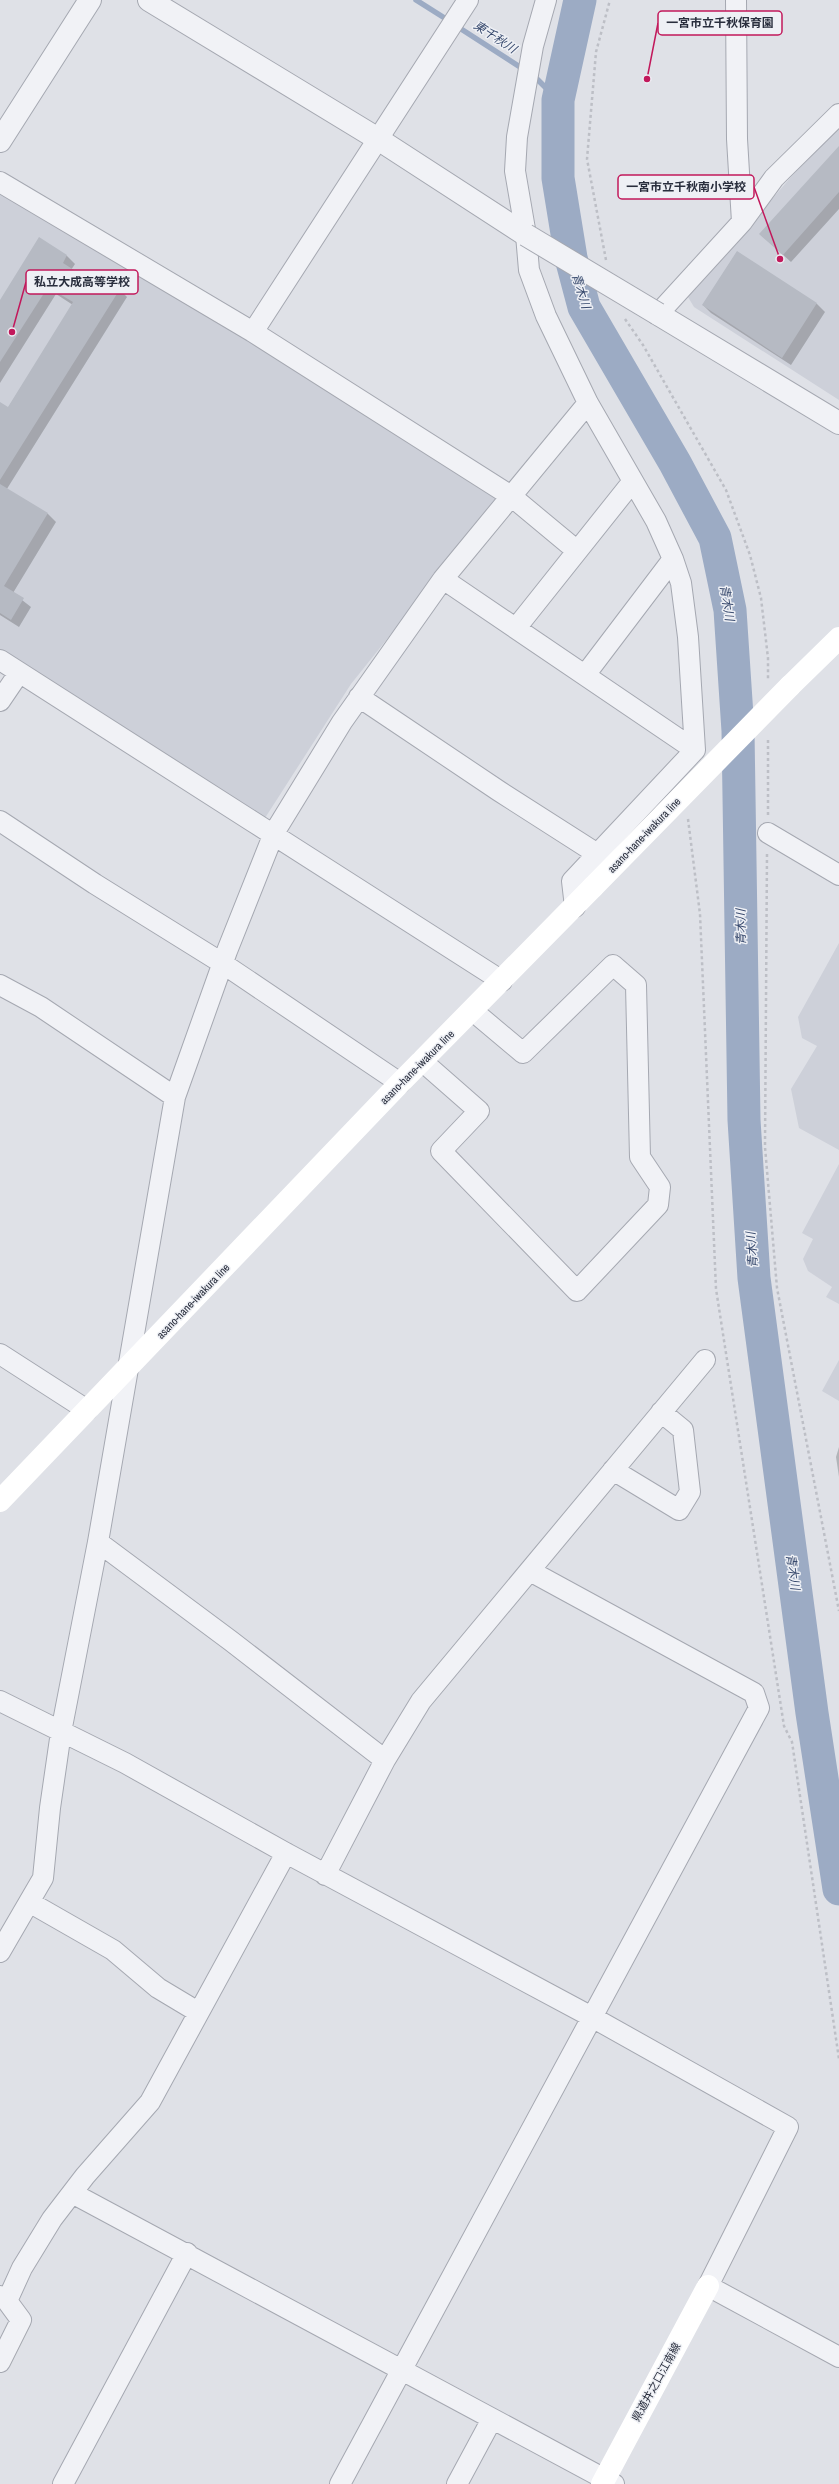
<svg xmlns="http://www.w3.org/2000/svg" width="839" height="2484" font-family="'Archivo Narrow','Noto Sans JP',sans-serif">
<rect width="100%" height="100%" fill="#dfe1e7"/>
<path fill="#cdd0d9" d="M839 126V400L694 307 688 297 791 177Z
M0 182 500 498 351 684 265 818 0 650Z
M839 943V1150L799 1128 791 1089 817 1046 802 1038 798 1017Z
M839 1164V1304L826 1297 832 1287 808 1271 803 1259 813 1239 802 1233Z
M839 1360V1401L822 1391Z"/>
<path fill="#0003" d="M839 148V209L791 262 760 234Z
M40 239 67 256 75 264 71 270 88 280 119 289 127 297 0 500V403L8 408 73 305 56 294 0 383V302Z
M737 252 817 304 825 312 791 365 711 313 703 305Z
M20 497 48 514 56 522 13 593 31 607 19 627 0 615V529Z
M839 1447V1477L836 1457Z"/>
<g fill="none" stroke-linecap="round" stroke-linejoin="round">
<path stroke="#9cabc4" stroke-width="5.5" d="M416 0 443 17
M458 27 520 67
M533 75 558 100"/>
<path stroke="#9cabc4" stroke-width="33" d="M580 0 558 100V178L571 258 584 307 675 463 715 538 730 610 738 731 744 1120 754 1278 812 1713 839 1889"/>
</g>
<path fill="#b6bac3" d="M839 146V192L783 255 759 234Z
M39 237 67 255 63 263 88 279 93 271 120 289 0 480V402L8 407 73 302 48 287 0 362V300Z
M737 251 817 303 782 358 702 305Z
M0 484 48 513 4 586 24 598 11 620 0 613Z"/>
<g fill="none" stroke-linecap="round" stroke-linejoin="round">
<defs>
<path id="minor" d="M546 0 533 46 517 137 515 171 526 235 529 270 546 316 588 403 656 521 673 559 681 583 688 637 695 750 572 881 575 907
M0 182 253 332 511 496 576 550
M742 222 774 178 839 114
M658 314 742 222 737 139 736 0
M253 332 468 0
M443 579 695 750
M516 628 633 481
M0 660C167 768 335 873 502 981
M585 675 673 559
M359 697 499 791 599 855
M0 701 19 673
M0 821 95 884 222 963 400 1083
M768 833 839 875
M0 985 41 1007 175 1097
M422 1061 479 1111 441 1151 577 1291 658 1205 660 1187 640 1157 636 985 613 965 523 1053 473 1011
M0 1354 87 1410
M613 1470 679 1510 690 1492 683 1430 661 1412
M98 1542 231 1641 385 1760
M0 1701 125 1763 286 1853 590 2016 788 2127 708 2286 839 2357
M325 1875 385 1760 421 1701 705 1360
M29 1902 113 1950 158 1988 198 2012
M0 1952 43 1878 50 1808 61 1732 98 1542 175 1097 227 951 274 833 342 722 443 579 588 403
M72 2193 614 2484
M0 2296 7 2301 21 2320 0 2362
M7 2301 22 2268 52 2219 85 2176 150 2102 286 1853
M63 2484 187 2253
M340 2484 759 1708 754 1693 530 1571
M457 2484 492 2419"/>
<path id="tertiary" d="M149 0 378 139 526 235
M0 141 90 0
M658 314 839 423"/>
</defs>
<use href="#minor" stroke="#a5a8b1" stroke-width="22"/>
<use href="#tertiary" stroke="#a5a8b1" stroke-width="24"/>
<path stroke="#bdbfc6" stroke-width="2.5" stroke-dasharray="3 3" stroke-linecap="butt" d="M606 260 587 159 596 52 610 0
M625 319 643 345 726 490 750 555 761 598 768 658V679
M768 815V738
M688 819 700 914 716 1289 784 1726 792 1742 839 2059
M767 854 765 1147 777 1288 839 1611"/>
<use href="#minor" stroke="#f1f2f6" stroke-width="20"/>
<use href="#tertiary" stroke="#f1f2f6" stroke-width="22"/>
<path stroke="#fff" stroke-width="22" d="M790 686 839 638
M0 1501 400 1083 593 887
M602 2484 708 2286"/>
<defs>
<path id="tertiary-bridge" d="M526 235 658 314"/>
</defs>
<use href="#tertiary-bridge" stroke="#a5a8b1" stroke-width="24" stroke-linecap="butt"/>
<use href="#tertiary-bridge" stroke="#f1f2f6" stroke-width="22"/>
<path stroke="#fff" stroke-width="22" d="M593 887 790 686"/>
</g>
<g text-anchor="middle" stroke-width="3" stroke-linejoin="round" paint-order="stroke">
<g font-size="11" fill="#292e3d" stroke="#eef0f5">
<text transform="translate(644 835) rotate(-46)" y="4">asano-hane-iwakura line</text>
<text transform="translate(417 1067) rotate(-45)" y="4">asano-hane-iwakura line</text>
<text transform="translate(193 1301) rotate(-46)" y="4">asano-hane-iwakura line</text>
<text transform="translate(656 2382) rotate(-61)" y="4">県道井之口江南線</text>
</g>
<g font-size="12" font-style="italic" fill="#37496d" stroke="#eef0f5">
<text transform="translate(495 37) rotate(33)" y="4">東千秋川</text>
<text transform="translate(581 291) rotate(73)" y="4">青木川</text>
<text transform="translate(727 603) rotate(81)" y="4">青木川</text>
<text transform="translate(741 927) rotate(-91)" y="4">青木川</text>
<text transform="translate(752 1250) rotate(-94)" y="4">青木川</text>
<text transform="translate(793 1572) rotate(82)" y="4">青木川</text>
</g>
</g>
<path fill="none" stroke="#c2185b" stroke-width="1.5" d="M647 79L658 23M780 259L754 187M12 332L26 282"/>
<g fill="#c2185b" stroke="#eef0f5" stroke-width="1.5">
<circle cx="647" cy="79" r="4"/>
<circle cx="780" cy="259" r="4"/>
<circle cx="12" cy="332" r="4"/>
</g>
<g fill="#eef0f5" stroke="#c2185b" stroke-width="1.5">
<rect x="658" y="11" width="124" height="24" rx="4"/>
<rect x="618" y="175" width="136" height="24" rx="4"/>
<rect x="26" y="270" width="112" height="24" rx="4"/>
</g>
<g font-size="12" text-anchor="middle" font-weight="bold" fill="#292e3d">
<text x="720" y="27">一宮市立千秋保育園</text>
<text x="686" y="191">一宮市立千秋南小学校</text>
<text x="82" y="286">私立大成高等学校</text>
</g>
</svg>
